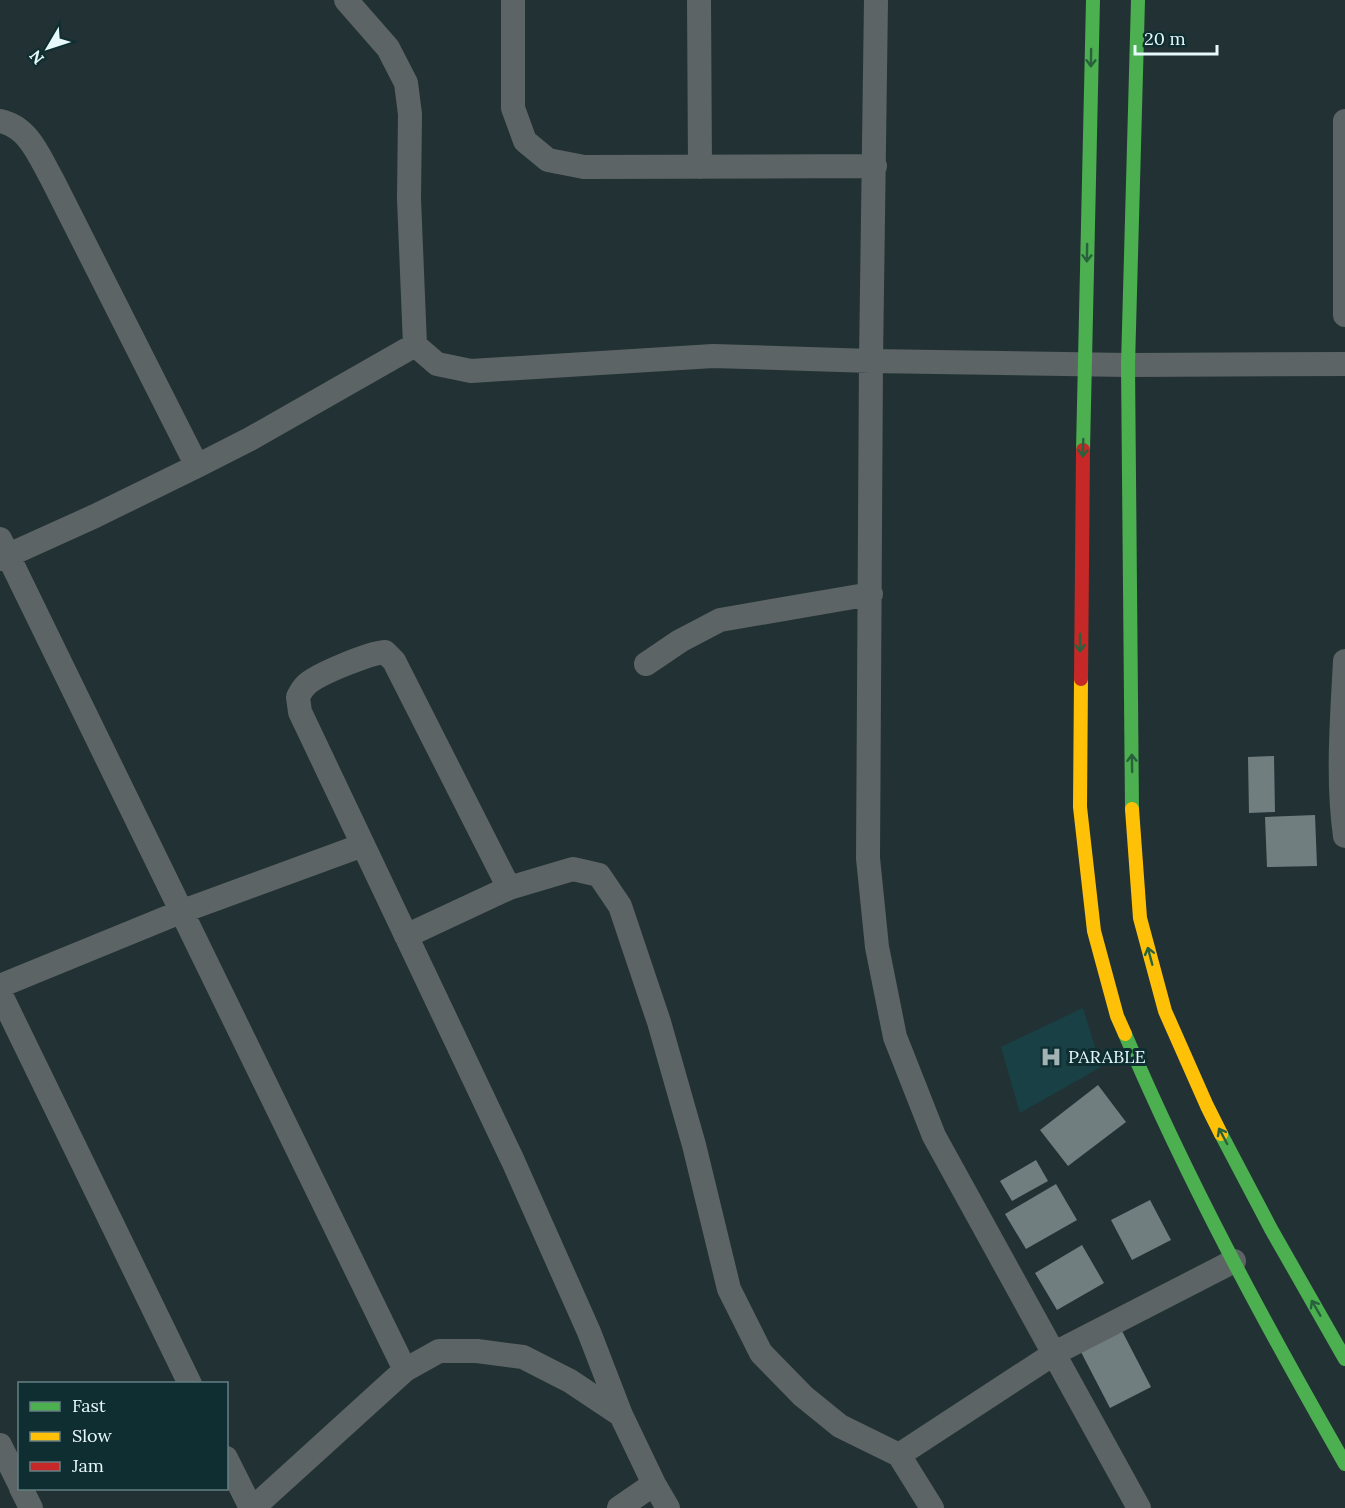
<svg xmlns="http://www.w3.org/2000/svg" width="1345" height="1508" font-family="Lora,serif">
<rect width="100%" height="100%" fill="#223234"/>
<path fill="#194044" d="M1083 1008 1101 1067 1020 1113 1001 1047Z"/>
<path fill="#707e80" d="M1274 756 1275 812 1249 813 1248 757Z
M1315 815 1317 866 1267 867 1265 817Z
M1098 1085 1126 1122 1068 1166 1040 1130Z
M1036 1160 1048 1181 1012 1201 1000 1181Z
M1056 1184 1077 1220 1026 1249 1005 1214Z
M1150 1200 1171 1240 1132 1260 1111 1220Z
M1082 1245 1104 1283 1057 1310 1035 1273Z
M1122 1331 1151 1387 1110 1408 1081 1352Z"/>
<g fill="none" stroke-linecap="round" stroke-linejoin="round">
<path stroke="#5d6465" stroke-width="24" d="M346 0 388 48 406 83 410 114 409 199 415 345 437 364 471 371 713 356 871 361 1128 365 1345 364
M513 0V108L525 141 548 160 584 167 875 166
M699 0 700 167
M876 0 871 361 868 858 877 947 895 1037 934 1136 1139 1508
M0 121C29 127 39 156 52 179L197 466
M1345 121V315
M0 539 405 1370
M0 559 95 516 197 466 250 439 415 345
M1345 661C1342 719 1337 779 1345 836
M646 664 680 641 720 620 871 594
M509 888 394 661 385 652C370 653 317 674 306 685 303 688 300 693 298 697L300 712 513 1161 589 1332 621 1415 654 1484 668 1508
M406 936 509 888 573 869 599 875 620 906 659 1022 694 1145 729 1289 761 1353 803 1396 840 1426 899 1455 932 1508
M0 986 183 911 363 845
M0 993 190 1384
M0 1445 20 1485
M899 1455 1055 1353 1234 1261
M226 1458 251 1508
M21 1488 31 1508
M253 1508 405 1370 439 1351H477L523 1357 570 1381 621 1415
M619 1508 654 1484"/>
<path stroke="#4caf50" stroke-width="14" d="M1083 450 1093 0
M1132 809 1128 365 1138 0
M1125 1034C1188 1182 1265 1324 1345 1464
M1221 1134 1271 1229 1345 1359"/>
<path stroke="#ffc107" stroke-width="14" d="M1081 679 1080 807 1094 931 1117 1016 1125 1034
M1132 809 1140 918 1165 1011 1207 1106 1221 1134"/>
<path stroke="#c62828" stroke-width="14" d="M1081 679 1083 450"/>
</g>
<defs><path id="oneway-shaft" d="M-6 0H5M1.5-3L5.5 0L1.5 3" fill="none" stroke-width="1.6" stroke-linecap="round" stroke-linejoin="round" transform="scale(1.5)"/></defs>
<g stroke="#27623d">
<use href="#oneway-shaft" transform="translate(1091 58) rotate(91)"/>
<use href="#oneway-shaft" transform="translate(1087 253) rotate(91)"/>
<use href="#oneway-shaft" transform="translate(1083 448) rotate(92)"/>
<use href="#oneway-shaft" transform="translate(1080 643) rotate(90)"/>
<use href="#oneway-shaft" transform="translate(1132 763) rotate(-91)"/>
<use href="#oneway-shaft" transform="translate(1150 956) rotate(-105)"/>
<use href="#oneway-shaft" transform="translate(1223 1136) rotate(-118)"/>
<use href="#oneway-shaft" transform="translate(1316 1308) rotate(-120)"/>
</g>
<defs>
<symbol id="hospital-bare" viewBox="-9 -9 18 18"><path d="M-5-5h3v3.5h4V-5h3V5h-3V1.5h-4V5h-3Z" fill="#a3b3b5" stroke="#0f2e31" stroke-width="2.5" paint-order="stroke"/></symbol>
</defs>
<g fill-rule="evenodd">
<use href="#hospital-bare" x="1036" y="1042" width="30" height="30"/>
</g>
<g text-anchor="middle" stroke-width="6" stroke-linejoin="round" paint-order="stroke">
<g font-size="18" fill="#e8f9fb" stroke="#0f2e31" text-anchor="start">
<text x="1068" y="1063">PARABLE</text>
</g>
</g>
<rect x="18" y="1382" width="210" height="108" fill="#0f2e31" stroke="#667f82" stroke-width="1.5"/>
<rect x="30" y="1402" width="30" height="9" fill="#4caf50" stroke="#667f82" stroke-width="1.5"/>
<text x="72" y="1412" font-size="18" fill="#e8f9fb">Fast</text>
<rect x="30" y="1432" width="30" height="9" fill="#ffc107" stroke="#667f82" stroke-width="1.5"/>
<text x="72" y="1442" font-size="18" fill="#e8f9fb">Slow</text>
<rect x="30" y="1462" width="30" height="9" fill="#c62828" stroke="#667f82" stroke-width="1.5"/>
<text x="72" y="1472" font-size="18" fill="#e8f9fb">Jam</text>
<g transform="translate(48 48) rotate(231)" stroke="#0f2e31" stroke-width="4.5" paint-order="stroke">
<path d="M0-4.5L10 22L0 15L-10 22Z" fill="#e8f9fb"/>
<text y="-9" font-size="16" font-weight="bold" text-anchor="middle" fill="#e8f9fb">N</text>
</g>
<path d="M1135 45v9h82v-9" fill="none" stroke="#e8f9fb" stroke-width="3"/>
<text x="1144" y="45" font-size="18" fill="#e8f9fb" stroke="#0f2e31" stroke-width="4.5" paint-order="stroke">20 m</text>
</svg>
